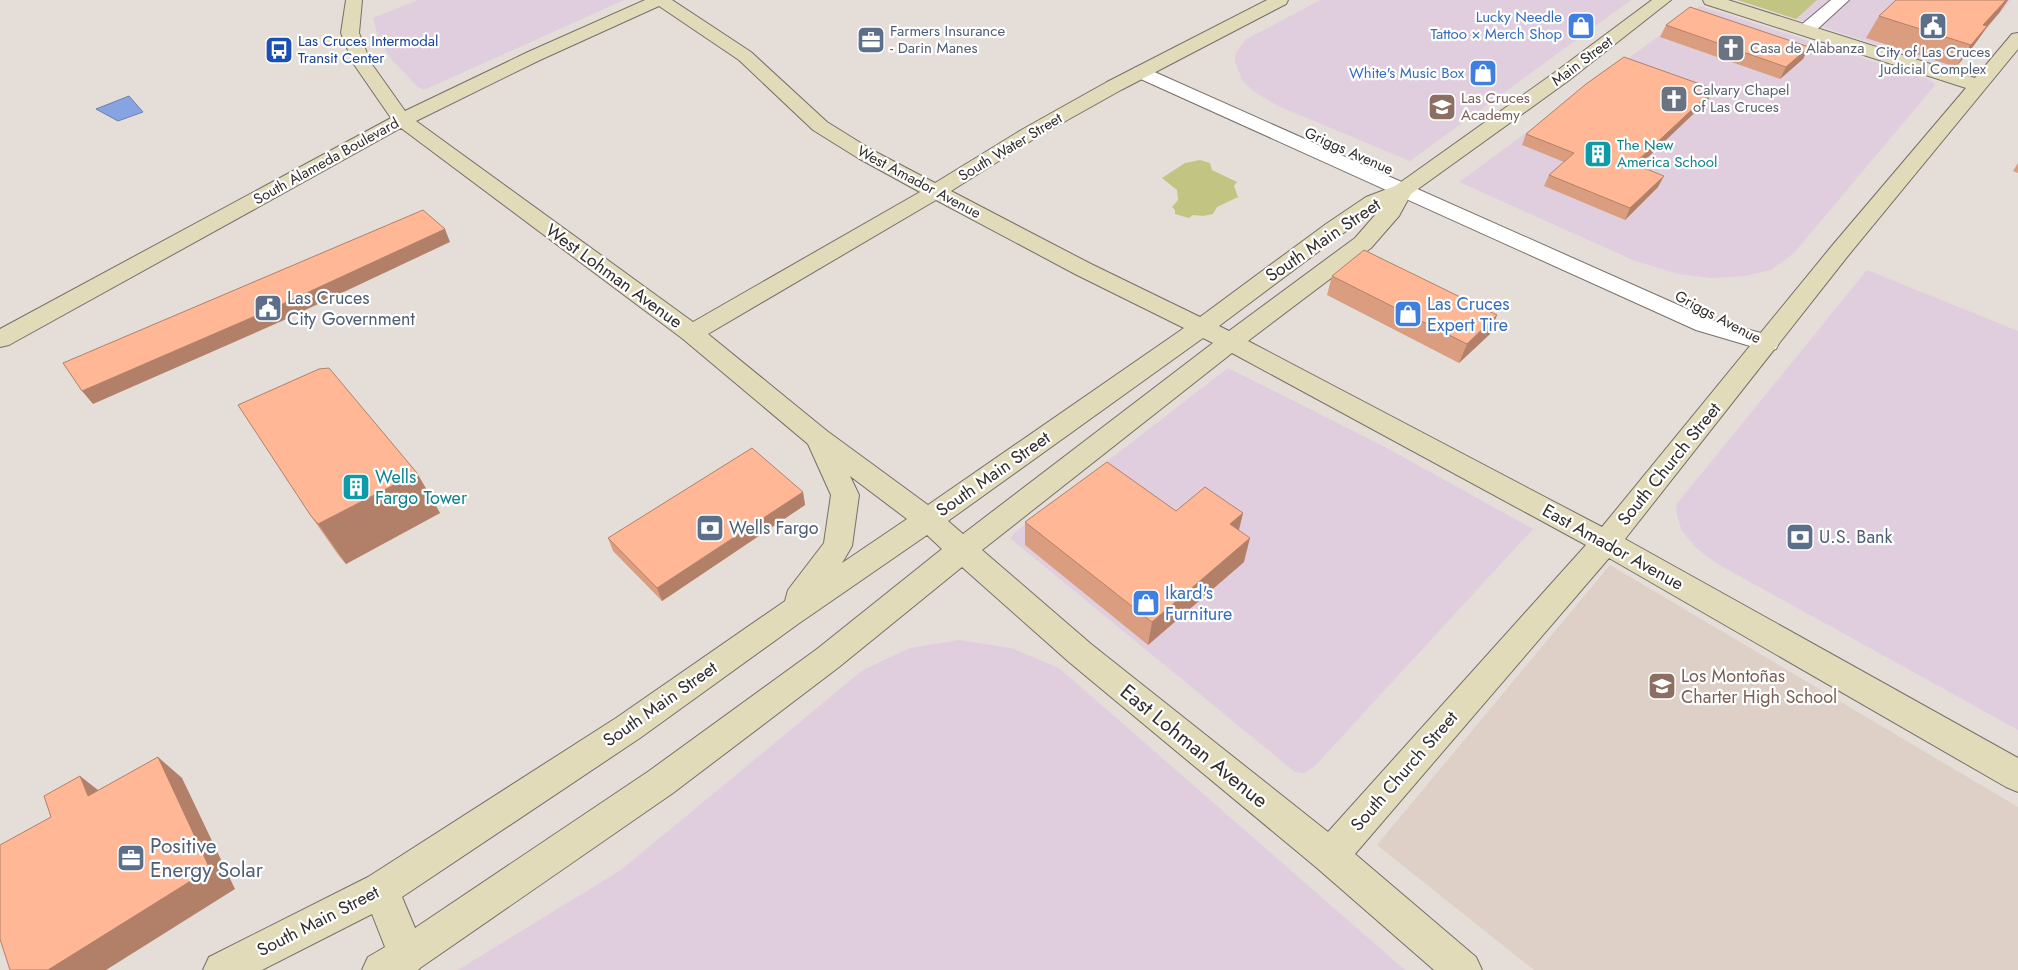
<svg xmlns="http://www.w3.org/2000/svg" width="2018" height="970" font-family="Jost,sans-serif">
<rect width="100%" height="100%" fill="#e4ddd8"/>
<path fill="#e0cedf" d="M418 0H624L424 90 418 87 390 58 378 37 373 18Z
M1320 0H1631L1410 161 1278 106 1253 91 1242 80 1235 61 1236 53 1245 40Z
M1737 0H2011L1954 69Z
M1700 6 1928 79 1936 84 1794 253 1771 270 1745 276 1711 278 1678 274 1633 260 1459 182Z
M1867 270 2018 331V730L1716 563 1696 548 1682 531 1677 516 1676 505Z
M1228 368 1383 446 1533 529 1314 767 1304 773 1295 772 1011 539 1013 534Z
M959 640 1011 648 1059 668 1405 970H458L621 870 863 670 910 648Z"/>
<path fill="#ded0c6" d="M1610 565 2018 807V970H1534L1377 845Z"/>
<path fill="#c2c581" d="M1737 0H1817L1796 19Z
M1200 160 1210 163 1212 170 1237 182 1234 186 1238 197 1217 207 1213 214 1203 216 1193 215 1189 218 1175 214V210L1172 207 1178 200 1177 190 1162 178 1185 163Z"/>
<path fill="#86a4e2" stroke="#6d81ac" d="M129 96 143 112 118 121 96 109Z"/>
<g fill="none" stroke-linecap="round" stroke-linejoin="round">
<defs>
<path id="street" d="M1831 0H1849L1812 34 1806 35 1800 34 1797 30 1800 26Z
M1141 66 1712 320 1776 337 1779 343 1776 349 1767 351 1696 330 1134 76 1132 72 1134 68Z"/>
<path id="secondary" d="M346 0H362L359 33 371 63 405 111 528 52 645 0H672L751 52 827 122 872 150 935 183 1023 129 1107 82 1267 0H1288L1286 4 1121 90 1037 137 951 191 1091 264 1200 317 1326 224 1366 197 1395 186 1408 177 1554 73 1652 0H1671L1568 81 1411 194 1399 216 1371 248 1248 341 1602 527 1831 247 1966 88 1705 4 1703 0H1728L1975 78 2012 34 2018 33V49L1847 257 1625 539 2018 758V792L2006 787 1609 558 1355 854 1476 957 1482 970H1434L1317 868 1069 662 962 567 839 667 673 793 420 968 418 970H362L368 957 385 947 372 914 262 970H203L209 957 368 877 616 718 785 601 788 590 824 543 831 495 808 444 683 339 401 128 9 345 0 347V329L391 118 353 63 341 33ZM659 6 739 60 813 130 858 158 920 192 693 322 416 121 540 60ZM936 200 1075 274 1184 328 928 505 827 431 708 334ZM1383 206 1355 238 1229 331 1219 326 1342 234ZM1203 338 1213 343 963 534 948 521ZM1232 353 1586 545 1328 832 1091 644 982 550ZM850 476 907 519 842 563 852 546 859 495ZM927 535 942 549 817 649 649 771 415 928 402 897 640 738 798 624Z"/>
</defs>
<use href="#street" stroke="#766f6a" stroke-width="2"/>
<use href="#secondary" stroke="#766f6a" stroke-width="2"/>
<use href="#street" fill="#fff" fill-rule="evenodd"/>
<use href="#secondary" fill="#e2dbba" fill-rule="evenodd"/>
</g>
<path fill="#db9d80" d="M1896 0H2008L1999 13 1987 27 1972 48 1956 67 1866 38 1879 16Z
M1666 25 1809 47 1803 59 1780 79 1660 37Z
M1708 100 1639 166 1658 187 1625 220 1544 186 1549 175 1564 162 1522 145 1526 134Z
M2018 163V173L2013 171Z
M1332 276 1490 334 1459 363 1327 295Z
M417 473 440 513 346 564 339 556 311 516Z
M803 492 805 505 662 601 613 551 608 538Z
M1176 511 1243 513 1239 530 1244 562 1148 645 1025 545V522Z"/>
<path fill="#b28068" d="M2006 0H2008L1999 13 1987 27 1972 48 1956 67 1983 25Z
M1809 47 1803 59 1780 79 1786 67Z
M1714 89 1708 100 1629 175 1634 164Z
M1664 176 1658 187 1625 220 1630 208Z
M445 229 450 242 282 321 93 404 82 391Z
M1497 315 1490 334 1459 363 1467 344Z
M417 473 440 513 346 564 318 524Z
M803 492 805 505 662 601 657 588Z
M1243 513 1237 537 1230 524Z
M1250 538 1244 562 1148 645 1152 622Z
M158 757 182 778 235 889 106 970H48Z
M80 776 107 797 88 796Z"/>
<path fill="#ffb795" stroke="#b28068" d="M1896 0H2006L1983 25 1987 26 1971 45 1879 16Z
M1690 7 1809 47 1786 67 1666 25Z
M1624 57 1714 89 1634 164 1664 176 1630 208 1549 175 1574 153 1526 134 1586 84Z
M423 210 445 229 274 308 82 391 63 363Z
M1364 250 1497 315 1467 344 1332 276Z
M329 368 417 473 318 524 311 516 238 405 319 369Z
M752 448 803 492 657 588 608 538Z
M1107 462 1176 511 1205 487 1243 513 1230 524 1250 538 1152 622 1025 522Z
M158 757 210 869 48 970H10L0 939V845L51 817 44 796 80 776 88 796Z"/>
<defs>
<symbol id="shop-square" viewBox="-11 -11 22 22"><rect x="-9" y="-9" width="18" height="18" rx="4" fill="#3f7fe0" stroke="#fff"/><path d="M-5-2.5h2.3a2.7 3.5 0 0 1 5.4 0H5L5.5 6h-11ZM-1.5-2.5h3a1.5 2.3 0 0 0-3 0Z" fill="#fff"/></symbol>
<symbol id="civic-square" viewBox="-11 -11 22 22"><rect x="-9" y="-9" width="18" height="18" rx="4" fill="#5c6f8a" stroke="#fff"/><path d="M-.6-6.5H3V-4.5H.6V-3L4-1V1h2V6H-6V1h2V-1L-.6-3ZM-1.2 2.5V6h2.4V2.5Z" fill="#fff"/></symbol>
<symbol id="office-square" viewBox="-11 -11 22 22"><rect x="-9" y="-9" width="18" height="18" rx="4" fill="#5c6f8a" stroke="#fff"/><path d="M-6-3h4V-5.5h4V-3h4V5H-6ZM-1-4.5V-3h2v-1.5ZM-6 0V1H6V0Z" fill="#fff"/></symbol>
<symbol id="church-square" viewBox="-11 -11 22 22"><rect x="-9" y="-9" width="18" height="18" rx="4" fill="#6b7280" stroke="#fff"/><path d="M-1.2-6h2.4v3.5h3.3v2.4h-3.3V6h-2.4V-.1h-3.3v-2.4h3.3Z" fill="#fff"/></symbol>
<symbol id="bus-square" viewBox="-11 -11 22 22"><rect x="-9" y="-9" width="18" height="18" rx="4" fill="#1a4fb4" stroke="#fff"/><path d="M-5-6H5V4H4V6H2V4H-2V6H-4V4H-5ZM-3.5-4V0h7V-4ZM-3.5 1.2v1.5H-2V1.2ZM2 1.2v1.5H3.5V1.2Z" fill="#fff"/></symbol>
<symbol id="school-square" viewBox="-11 -11 22 22"><rect x="-9" y="-9" width="18" height="18" rx="4" fill="#8d6e63" stroke="#fff"/><path d="M0-5L7-2L0 1L-7-2ZM-4 1L0 2.5L4 1V4Q0 6-4 4Z" fill="#fff"/></symbol>
<symbol id="building-square" viewBox="-11 -11 22 22"><rect x="-9" y="-9" width="18" height="18" rx="4" fill="#0f9aa8" stroke="#fff"/><path d="M-4-6H4V6H1V3H-1V6H-4ZM-2.5-4.3h1.7v1.8h-1.7ZM.8-4.3h1.7v1.8H.8ZM-2.5-1h1.7V.8h-1.7ZM.8-1h1.7V.8H.8Z" fill="#fff"/></symbol>
<symbol id="bank-square" viewBox="-11 -11 22 22"><rect x="-9" y="-9" width="18" height="18" rx="4" fill="#5c6f8a" stroke="#fff"/><path d="M-6-4H6V4H-6ZM0-2.3a2.3 2.3 0 1 0 0 4.6a2.3 2.3 0 1 0 0-4.6Z" fill="#fff"/></symbol>
</defs>
<g fill-rule="evenodd">
<use href="#shop-square" x="1565" y="10" width="32" height="32"/>
<use href="#civic-square" x="1917" y="10" width="32" height="32"/>
<use href="#office-square" x="855" y="24" width="32" height="32"/>
<use href="#church-square" x="1715" y="32" width="32" height="32"/>
<use href="#bus-square" x="263" y="34" width="32" height="32"/>
<use href="#shop-square" x="1467" y="57" width="32" height="32"/>
<use href="#church-square" x="1658" y="83" width="32" height="32"/>
<use href="#school-square" x="1426" y="91" width="32" height="32"/>
<use href="#building-square" x="1582" y="138" width="32" height="32"/>
<use href="#civic-square" x="252" y="292" width="32" height="32"/>
<use href="#shop-square" x="1392" y="298" width="32" height="32"/>
<use href="#building-square" x="340" y="471" width="32" height="32"/>
<use href="#bank-square" x="694" y="512" width="32" height="32"/>
<use href="#bank-square" x="1784" y="521" width="32" height="32"/>
<use href="#shop-square" x="1130" y="587" width="32" height="32"/>
<use href="#school-square" x="1646" y="670" width="32" height="32"/>
<use href="#office-square" x="115" y="842" width="32" height="32"/>
</g>
<g text-anchor="middle" stroke-width="4.5" stroke-linejoin="round" paint-order="stroke">
<g font-size="15" fill="#366cbe" stroke="#fff" text-anchor="end">
<text x="1562" y="22">Lucky Needle<tspan x="1562" dy="17">Tattoo × Merch Shop</tspan></text>
<text x="1464" y="78">White's Music Box</text>
</g>
<g font-size="15" fill="#4e5e75" stroke="#fff" text-anchor="start">
<text x="890" y="36">Farmers Insurance<tspan x="890" dy="17">- Darin Manes</tspan></text>
<text x="1933" y="57" text-anchor="middle">City of Las Cruces<tspan x="1933" dy="17">Judicial Complex</tspan></text>
</g>
<g font-size="15" fill="#164399" stroke="#fff" text-anchor="start">
<text x="298" y="46">Las Cruces Intermodal<tspan x="298" dy="17">Transit Center</tspan></text>
</g>
<g font-size="15" fill="#5b616d" stroke="#fff" text-anchor="start">
<text x="1750" y="53">Casa de Alabanza</text>
<text x="1693" y="95">Calvary Chapel<tspan x="1693" dy="17">of Las Cruces</tspan></text>
</g>
<g font-size="15" fill="#322f2d" stroke="#fff">
<text transform="translate(1582 61) rotate(-37)" y="5">Main Street</text>
<text transform="translate(1010 147) rotate(-31)" y="5">South Water Street</text>
<text transform="translate(1349 151) rotate(24)" y="5">Griggs Avenue</text>
<text transform="translate(326 161) rotate(-29)" y="5">South Alameda Boulevard</text>
<text transform="translate(919 182) rotate(28)" y="5">West Amador Avenue</text>
<text transform="translate(1718 317) rotate(28)" y="5">Griggs Avenue</text>
</g>
<g font-size="15" fill="#785e54" stroke="#fff" text-anchor="start">
<text x="1461" y="103">Las Cruces<tspan x="1461" dy="17">Academy</tspan></text>
</g>
<g font-size="15" fill="#0d838f" stroke="#fff" text-anchor="start">
<text x="1617" y="150">The New<tspan x="1617" dy="17">America School</tspan></text>
</g>
<g font-size="18" fill="#322f2d" stroke="#fff">
<text transform="translate(1323 240) rotate(-34)" y="6">South Main Street</text>
<text transform="translate(614 276) rotate(36)" y="6">West Lohman Avenue</text>
<text transform="translate(1669 464) rotate(-51)" y="6">South Church Street</text>
<text transform="translate(993 474) rotate(-35)" y="6">South Main Street</text>
<text transform="translate(1613 547) rotate(29)" y="6">East Amador Avenue</text>
<text transform="translate(660 704) rotate(-35)" y="6">South Main Street</text>
<text transform="translate(1404 771) rotate(-49)" y="6">South Church Street</text>
<text transform="translate(318 921) rotate(-27)" y="6">South Main Street</text>
</g>
<g font-size="18" fill="#4e5e75" stroke="#fff" text-anchor="start">
<text x="287" y="304">Las Cruces<tspan x="287" dy="21">City Government</tspan></text>
<text x="729" y="534">Wells Fargo</text>
<text x="1819" y="543">U.S. Bank</text>
</g>
<g font-size="18" fill="#366cbe" stroke="#fff" text-anchor="start">
<text x="1427" y="310">Las Cruces<tspan x="1427" dy="21">Expert Tire</tspan></text>
<text x="1165" y="599">Ikard's<tspan x="1165" dy="21">Furniture</tspan></text>
</g>
<g font-size="18" fill="#0d838f" stroke="#fff" text-anchor="start">
<text x="375" y="483">Wells<tspan x="375" dy="21">Fargo Tower</tspan></text>
</g>
<g font-size="18" fill="#785e54" stroke="#fff" text-anchor="start">
<text x="1681" y="682">Los Montoñas<tspan x="1681" dy="21">Charter High School</tspan></text>
</g>
<g font-size="21" fill="#322f2d" stroke="#fff">
<text transform="translate(1194 746) rotate(39)" y="7">East Lohman Avenue</text>
</g>
<g font-size="21" fill="#4e5e75" stroke="#fff" text-anchor="start">
<text x="150" y="853">Positive<tspan x="150" dy="24">Energy Solar</tspan></text>
</g>
</g>
</svg>
